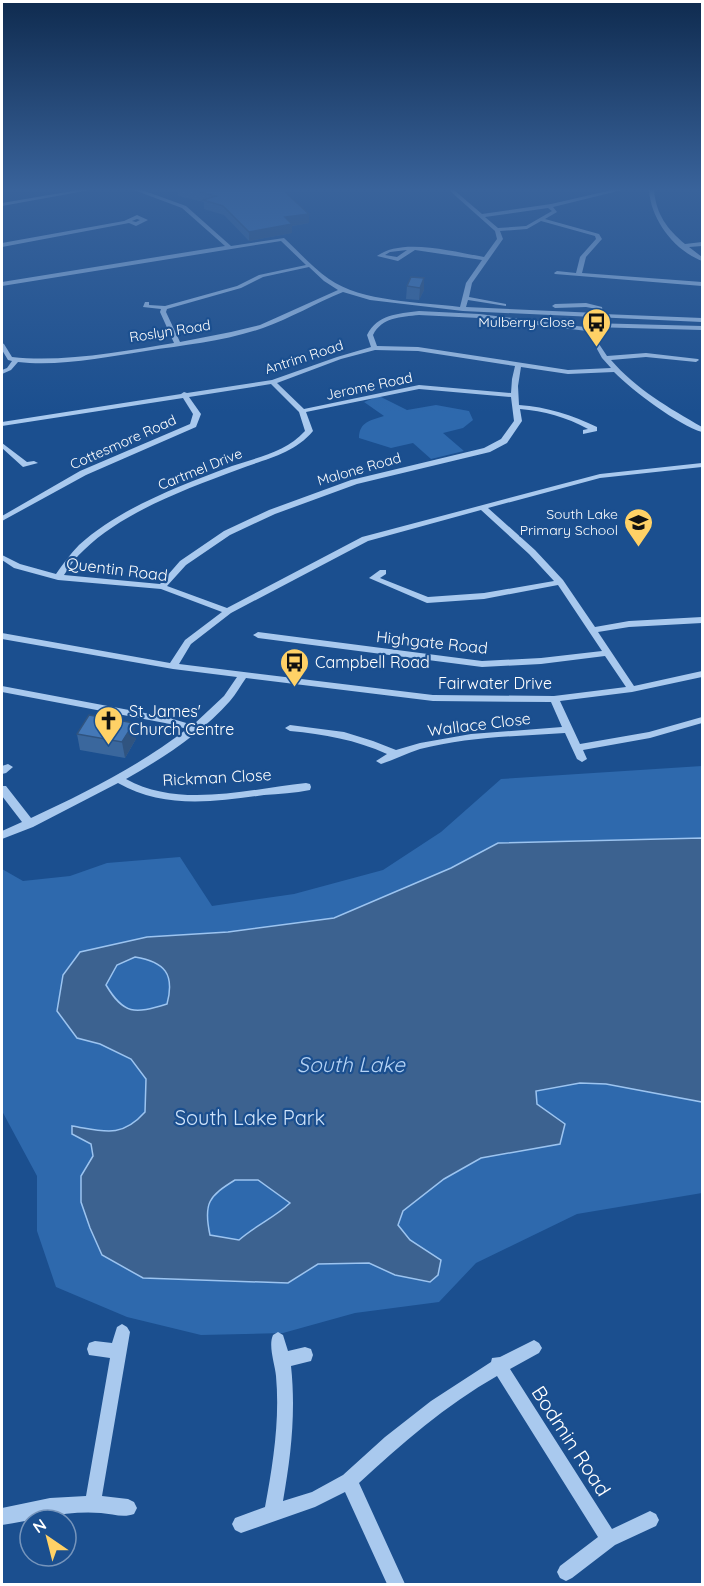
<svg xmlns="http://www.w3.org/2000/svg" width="704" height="1586" font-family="Quicksand,sans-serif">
<rect width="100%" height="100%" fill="#1b4f8f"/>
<path fill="#2e69ad" d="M379 396 407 410 436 405 469 411 473 420 463 428 443 433 464 451 431 459 413 443 391 448 359 438C359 422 371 420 384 416L364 402Z
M702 766V1193L577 1214 476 1263 439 1302 355 1313 283 1333 201 1335 127 1317 56 1287 37 1231V1176L2 1111V869L23 881 70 876 107 863 180 857 212 906 294 894 383 870 441 832 501 779Z"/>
<path fill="#3c6290" stroke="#9cc4f0" stroke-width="1.5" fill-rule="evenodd" d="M702 838V1102L606 1084 580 1083 536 1091 537 1104 565 1124 560 1144 481 1158 444 1179 403 1211 398 1225 410 1240 441 1260 438 1275 430 1282 395 1275 369 1263 318 1264 288 1283 143 1278 102 1255 90 1228 81 1202V1176L93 1156 91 1144 72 1134V1126C103 1131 121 1139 145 1112L146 1079 131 1059 100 1044 77 1038 57 1011 63 975 80 952 147 937 228 932 334 918 451 868 498 843ZM135 957C165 962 175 974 167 1004 134 1014 124 1015 106 985L117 965ZM235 1180H258L290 1203C274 1218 256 1225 239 1240L210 1235C203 1203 209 1196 235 1180Z"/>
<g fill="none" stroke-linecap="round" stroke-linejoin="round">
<path fill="#a9c9ee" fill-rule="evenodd" d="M78 190H90L2 206V203Z
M134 190H142L186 206 231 246 284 238C298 251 313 268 329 279 361 302 421 302 460 307L466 283 482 260 415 250 398 261 377 256C402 237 455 252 484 257L497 239 495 231 449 190H454L482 214 551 204 612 190H622L553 207 557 212 545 219 599 234 602 239 586 257 582 273 702 282V286L555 274 554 273 557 271 576 273 580 257 596 239 595 236 541 221 527 229 500 231 503 239 472 283 469 297 506 304V306L468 300 466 307 597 313V309L586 307 555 308 552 306 555 304 586 303 602 307 603 314 702 318V322L463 311 370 300 343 292C316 303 291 318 263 328 226 341 185 345 146 351 106 357 58 367 18 362L11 370 2 374V370L7 368 12 361 8 360 2 350V343L4 344 12 357C62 363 125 351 174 343L160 312 161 309 143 307 145 302H149V305L165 306 237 286 259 275 306 265 281 241 2 286V282L225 246 182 208ZM548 208 552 211 526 226 498 228 485 217ZM407 250 397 257 385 255 390 252ZM309 267 324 281 338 290 260 325 231 332 180 342 166 312 167 309 241 288 263 277Z
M649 190H654C656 214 667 229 685 244L702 242V246L689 247 702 257V261C674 250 651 220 649 190Z
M137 215 148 220 136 226 129 223 2 247V243L124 221ZM137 219 140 220 136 222 132 221Z
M419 311 479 314 585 327 583 322 586 320 590 323 702 326V330L591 327 597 341 607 356 646 353 698 359 699 360 696 362 646 357 611 360C636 389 669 408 702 427V432C678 425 633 391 614 372L568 374 521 367 518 386 519 405C547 407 572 415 597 427V431L583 434V430L588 429C566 417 544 411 520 409L522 421 507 443 490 452 357 484 275 514 230 535 186 565 167 586 227 608 362 537 600 474 702 463V467L600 478 488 508 535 550 563 580 595 627 629 621 702 617V623L629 627 598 632 634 686 702 671V677L632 692 560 701 580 744 649 732 702 717V723L650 738 583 750 587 759 582 762 577 759 565 733C517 736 467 737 420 749 407 753 394 760 381 764L376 761 387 754C356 740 324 734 290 731L285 728 290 725 344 732 373 741 396 750 420 743 471 734 562 727 551 702 433 701 246 678C241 685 236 694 230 701 202 733 163 758 126 779 180 809 248 789 306 783L310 784 311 787 310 790C295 793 279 794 264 795 214 802 163 809 118 783L33 827 2 839V831L22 822 2 796V786H6L31 818C85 793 139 766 187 729L165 723 2 692V686L166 717 193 725 224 696 237 677 173 669 2 639V633L170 663 185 640 222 612 161 589 58 580 14 568 2 560V555L20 564 56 574C63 564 70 554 79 545 121 507 180 486 232 466 259 457 286 452 305 431L299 412 271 384 189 397 201 414 196 427 86 475 2 521V516L80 471 190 424 193 414 183 398 2 426V422L181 394 184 392 187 393 272 380 337 357 371 347 367 335C378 314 397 314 419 311ZM419 315 479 318 587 331 602 358 611 368 568 370 418 347 377 346 373 335C382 317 401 317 419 315ZM375 350 418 351 515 366 512 379 511 393 419 385 304 409 277 383 341 359ZM419 389 511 397 514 421 501 439 484 448 351 480 269 510 224 531 180 561 160 584 64 575C70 566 76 557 84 550 123 512 186 489 237 470 264 459 293 455 313 431L306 412ZM481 510 529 554 554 581 484 593 428 597 380 578 386 574V570H380L369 578 427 603 484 599 558 585 602 651 541 658 482 661 258 632 253 635 258 638 482 667 541 664 605 656 626 687 554 696 433 695 179 664 191 644 231 613 368 541Z
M2 443 27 462 34 461 38 463 23 467 2 448Z
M8 764 13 767 6 773 2 774V766Z
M122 1324 127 1327 130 1332 102 1496 128 1499 134 1502 137 1508 134 1514C124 1518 112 1514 101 1513 67 1510 35 1520 2 1525V1508L50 1498 86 1496 110 1358 89 1355 87 1349 89 1343 95 1341 112 1343 117 1327Z
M278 1332 283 1335 288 1351 305 1347 311 1349 313 1355 311 1361 291 1366C296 1412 291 1456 283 1501L312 1492 343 1475 385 1437 431 1401 491 1362 492 1358 500 1357 534 1340 539 1343 542 1348 539 1353 510 1369 612 1529 650 1511 656 1514 659 1520 656 1526 615 1545 572 1578 566 1581 560 1578 557 1572 560 1566 598 1537 497 1376C446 1405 401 1444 359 1483L405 1584H387L345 1492 315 1507 241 1533 235 1530 232 1524 235 1518 265 1507C273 1464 280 1420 276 1376 275 1364 268 1346 273 1335Z"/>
</g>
<path fill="#3a679d" d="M173 190H283L309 223 292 226V233L249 241 224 215 204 209V202L178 196V192Z
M411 277 424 290 419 300 406 299 407 286Z
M77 734 136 739 125 758 80 750Z"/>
<path fill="#305480" d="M309 214V223L292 226V233L249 241V232L285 217Z
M424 278V290L419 300 420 288Z
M134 723 136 739 125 758 122 742Z"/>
<path fill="#4478b7" stroke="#305480" stroke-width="1.5" d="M192 190H283L309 214 285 217 292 224 249 232 223 206 203 200 216 196Z
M411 277 424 278 420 288 407 286Z
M89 715 134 723 122 742 77 734Z"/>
<linearGradient id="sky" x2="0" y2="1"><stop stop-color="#0f2b4f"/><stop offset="0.46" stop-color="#39639b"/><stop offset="1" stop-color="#39639b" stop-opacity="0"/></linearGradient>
<rect width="704" height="412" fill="url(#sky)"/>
<defs>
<symbol id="bus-pin" viewBox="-11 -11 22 30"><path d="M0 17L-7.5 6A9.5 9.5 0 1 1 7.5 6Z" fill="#ffd166" stroke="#1b4f8f"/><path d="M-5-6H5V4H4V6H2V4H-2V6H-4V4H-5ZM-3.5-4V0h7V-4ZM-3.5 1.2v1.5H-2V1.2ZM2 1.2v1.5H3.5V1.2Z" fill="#111"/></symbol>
<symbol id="school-pin" viewBox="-11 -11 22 30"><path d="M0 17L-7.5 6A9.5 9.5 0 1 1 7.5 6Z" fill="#ffd166" stroke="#1b4f8f"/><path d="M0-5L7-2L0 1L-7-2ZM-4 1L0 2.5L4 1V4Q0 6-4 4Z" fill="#111"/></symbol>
<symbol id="church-pin" viewBox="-11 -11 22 30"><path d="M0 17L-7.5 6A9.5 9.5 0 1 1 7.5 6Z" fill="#ffd166" stroke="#1b4f8f"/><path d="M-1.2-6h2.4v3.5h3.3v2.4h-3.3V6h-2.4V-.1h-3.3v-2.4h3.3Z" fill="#111"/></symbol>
</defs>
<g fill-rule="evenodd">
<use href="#bus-pin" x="580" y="306" width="33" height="45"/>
<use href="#school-pin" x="622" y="506" width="33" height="45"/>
<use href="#bus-pin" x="278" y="646" width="33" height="45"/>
<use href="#church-pin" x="92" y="704" width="33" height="45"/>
</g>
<g text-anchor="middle" stroke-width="4.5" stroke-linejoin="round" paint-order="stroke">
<g font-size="14" fill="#fff" stroke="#1b4f8f" text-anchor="end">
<text x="575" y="327">Mulberry Close</text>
<text x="618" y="519">South Lake<tspan x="618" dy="16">Primary School</tspan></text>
</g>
<g font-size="14" fill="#fff" stroke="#1b4f8f">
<text transform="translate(170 331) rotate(-9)" y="5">Roslyn Road</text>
<text transform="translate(304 357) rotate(-18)" y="5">Antrim Road</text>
<text transform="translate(369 386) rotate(-12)" y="5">Jerome Road</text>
<text transform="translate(123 442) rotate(-24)" y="5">Cottesmore Road</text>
<text transform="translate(200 469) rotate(-22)" y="5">Cartmel Drive</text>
<text transform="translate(359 469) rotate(-16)" y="5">Malone Road</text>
</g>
<g font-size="16" fill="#fff" stroke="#1b4f8f">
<text transform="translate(117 569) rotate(7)" y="6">Quentin Road</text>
<text transform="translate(432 642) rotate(6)" y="6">Highgate Road</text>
<text x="495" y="689">Fairwater Drive</text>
<text transform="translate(479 724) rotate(-7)" y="6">Wallace Close</text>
<text transform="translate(217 777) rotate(-3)" y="6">Rickman Close</text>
</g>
<g font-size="16" fill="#fff" stroke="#1b4f8f" text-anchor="start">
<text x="315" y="668">Campbell Road</text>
<text x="129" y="717">St James'<tspan x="129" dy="18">Church Centre</tspan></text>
</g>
<g font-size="20" fill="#cfe3fa" stroke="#1b4f8f">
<text x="250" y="1125">South Lake Park</text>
</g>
<g font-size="20" fill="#fff" stroke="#1b4f8f">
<text transform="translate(571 1441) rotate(57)" y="7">Bodmin Road</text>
</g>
<g font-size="21" font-style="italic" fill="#b5d3f5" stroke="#1b4f8f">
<text x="351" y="1072">South Lake</text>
</g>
</g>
<rect width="704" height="1586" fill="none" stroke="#ffffff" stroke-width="6"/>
<g transform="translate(48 1538) rotate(325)"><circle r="28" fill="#1b4f8f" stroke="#7695bc" stroke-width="1.5"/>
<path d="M0-4.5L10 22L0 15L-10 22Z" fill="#ffd166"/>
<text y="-9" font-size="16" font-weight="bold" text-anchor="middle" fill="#ffffff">N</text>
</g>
</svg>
